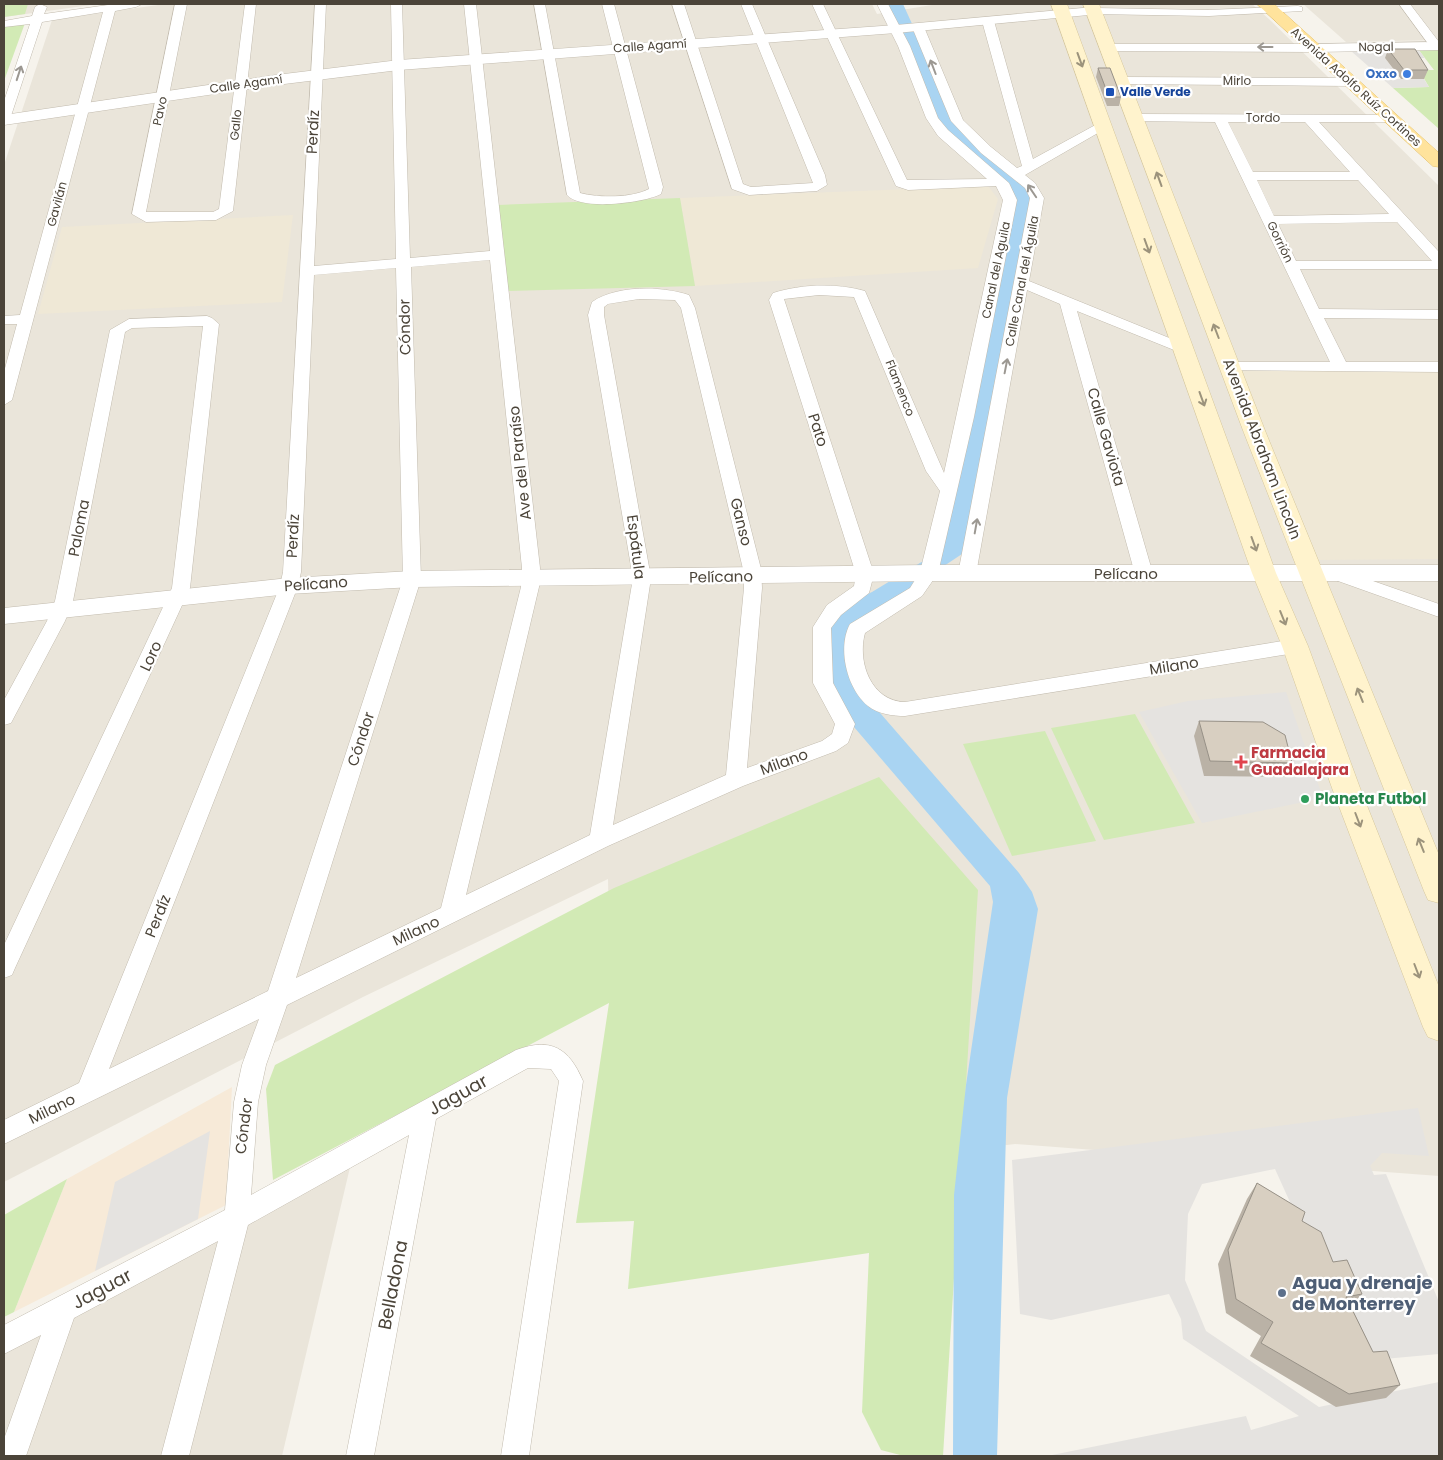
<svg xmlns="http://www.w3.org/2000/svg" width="1443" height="1460" font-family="Poppins,sans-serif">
<rect width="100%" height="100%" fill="#f6f3ec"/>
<path fill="#eae5da" d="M4 4H98L4 17Z
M165 4H872L877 14 938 4H1252L1270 20 1439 186V1176L1015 1144 614 1193 608 879 363 997 4 1182V165L52 20Z
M1303 4H1439V40L1346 42Z
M351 1163 282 1456H4V1349Z"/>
<path fill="#f7ead8" d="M232 1087 226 1205 14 1312 67 1179Z"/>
<path fill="#efe8d6" d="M988 186 998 199 978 268 695 286 680 198Z
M293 215 282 302 38 314 62 227Z
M1238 370 1439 371V559L1312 560Z"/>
<path fill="#d2eab5" d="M4 4H28L25 14 4 17Z
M25 23 4 81V26Z
M1439 48V129L1393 88 1429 87 1419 70H1434L1418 49Z
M680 198 695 286 508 291 498 205Z
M1135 714 1195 823 1104 840 1051 728Z
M1045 731 1096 841 1012 856 963 744Z
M879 777 978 890 943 1456H904L881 1450 862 1412 869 1253 628 1289 634 1221 576 1223 609 1003 273 1180 266 1089 275 1065 614 888Z
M67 1179 14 1312 4 1317V1215Z"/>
<path fill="#e5e3e0" d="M1418 49 1425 58H1385L1394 70 1388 71 1396 79H1424L1429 87 1393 88 1351 51Z
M1286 692 1323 798 1202 823 1139 712 1188 701Z
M1418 1108 1429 1156 1382 1153 1370 1166 1374 1175 1386 1174 1439 1302V1354L1362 1361 1275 1169 1202 1184 1188 1214 1185 1280 1206 1331 1319 1407 1439 1382V1456H1047L1246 1416 1251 1430 1299 1416 1183 1339 1181 1319 1169 1294 1051 1320 1020 1314 1012 1160Z
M210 1131 198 1219 95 1271 115 1182Z"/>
<path fill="#a9d4f2" d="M884 4H903L954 116 1036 193 962 554 854 626 853 679 881 714 1019 873 1032 892 1038 909 1007 1098 997 1456H953L954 1195 966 1085 993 902 990 886 854 727 824 688 825 620 834 610 872 592 943 549 1008 193 943 133 895 20Z"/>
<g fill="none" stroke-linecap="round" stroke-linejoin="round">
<defs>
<path id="minor" d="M40 4 47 7 44 14 115 4H142L136 7 115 11 12 400 4 405V372L17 324H4V316L20 315 103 12 42 22 10 119 4 123V101L30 24 4 27V21L32 16 35 7Z
M175 4H187L146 212H213L219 209 245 4H256L233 211 216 220 146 222 132 214Z
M315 4H326L314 266 396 259 391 4H402L410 258 490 251 464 4H476L540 568 539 587 466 895 590 835 633 578 588 315 592 302C617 285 661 286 689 295L695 308 761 569 762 588 747 768 822 741 832 734 835 724 813 683V627L827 605 854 586 856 574 769 300 773 293C802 284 836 283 865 291L944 473 1003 200 996 186 908 190 896 186 812 4H823L907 180 987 179 938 136 926 118 898 46 877 4H888L910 46 938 118 948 130 1009 183 1017 200 974 417 938 573 922 596 865 633C857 662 871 701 905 702L1295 639 1302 641 1304 646 1302 651 1295 653 905 716C893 716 878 714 868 706 847 689 837 648 850 624L910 588 920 572 940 491 926 471 854 297 819 295 784 299 874 574 869 593 841 615 831 628 833 683 855 724 848 743 836 751 743 786 608 846 287 1005 266 1065 258 1102 251 1195 516 1050C551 1037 569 1048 583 1081L529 1456H501L559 1081 551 1069 528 1068 436 1119 374 1456H346L409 1135 248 1225 189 1456H161L218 1241 74 1318 26 1456H4V1439L41 1335 4 1354V1325L225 1210 234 1102 242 1065 259 1019 4 1144V1120L79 1083 280 586 283 572ZM490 260 522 568 521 587 441 908 296 978 421 579 411 267ZM396 268 403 579 268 991 109 1069 298 586 301 572 314 275ZM639 299 675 300 681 308 743 569 744 588 726 775 613 825 651 578 604 315V307L608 304Z
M534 4H545L580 193C599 198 632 198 649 189L602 4H614L663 187 661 194C644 203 580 211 567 195Z
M672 4H684L743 184 751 187 813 183 741 4H752L825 175 827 185 817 191 749 195 732 189Z
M1399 4H1410L1439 42V49H1432Z
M1298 6 1302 7V11L1209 16 1094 14 1088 11 1094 8 1209 10Z
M988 18 994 21 1033 159 1099 123H1109L1110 126 1025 175 1035 183 1044 198 1029 281 1189 346 1192 349 1184 354 1179 352 1077 311 1153 574 1150 578 1144 580 1138 578 1135 574 1060 304 1027 290 976 574 973 578 967 580 961 578 958 574 1030 198 1025 188 981 153 951 121 912 27 918 24 924 27 963 120 991 147 1017 168 1022 166 982 21Z
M1109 44H1313L1319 48 1313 52 1105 51V45Z
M1122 77 1351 78 1357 82 1351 86 1118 84 1116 81 1118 78Z
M1136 114 1395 115 1397 118 1391 122H1319L1439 252V269H1300L1319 309 1439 310V319L1324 318 1346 362H1439V372L1224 370 1222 367 1224 364 1230 362H1330L1215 122 1132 121 1130 118 1132 115ZM1228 122H1305L1350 172H1253ZM1257 180H1358L1389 214 1274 216ZM1397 222 1432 261H1296L1278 224Z
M207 316 212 318 219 324 190 588 15 968 12 975 4 978V945L172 588 203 326 132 328 125 332 73 601 65 621 11 723 4 725V700L47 621 55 601 110 330 129 319Z
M1330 566 1439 604V617L1324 576 1321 572 1324 568Z"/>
<path id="tertiary" d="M1094 7 1099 8 1101 11 1099 14 896 33 399 70 276 85 4 125V115L276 75 399 60 896 25Z
M1439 42V50L1313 52 1306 48 1313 44Z
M929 565H1439V581H929L412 587 289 594 4 624V608L289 578 412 571Z"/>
<path id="secondary" d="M1051 4H1067L1276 573 1308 646 1360 788 1439 987V1041L1428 1037 1423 1027 1332 788 1282 646 1252 573Z
M1083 4H1099L1266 433 1439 855V903L1428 900 1424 891 1244 433Z"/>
<path id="primary" d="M1257 4H1274L1439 153V167L1433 166Z"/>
</defs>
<use href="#minor" stroke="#c2bbae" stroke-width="1"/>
<use href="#tertiary" stroke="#c2bbae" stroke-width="1"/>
<use href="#secondary" stroke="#d6c79b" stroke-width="1"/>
<use href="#primary" stroke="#e6c16a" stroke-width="1"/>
<use href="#minor" fill="#fff" fill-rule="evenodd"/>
<use href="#tertiary" fill="#fff" fill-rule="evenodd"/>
<use href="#secondary" fill="#fff3cd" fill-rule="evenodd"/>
<use href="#primary" fill="#ffe39c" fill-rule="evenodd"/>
</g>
<path fill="#bab2a6" d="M1388 49 1428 70 1424 79H1401L1385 58Z
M1098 68 1121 97 1119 106H1107L1096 77Z
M1199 721 1292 763 1286 777 1204 776 1194 736Z
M1257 1183 1302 1221 1333 1262 1362 1294 1351 1307 1373 1352 1400 1385 1386 1398 1336 1407 1250 1356 1261 1336 1226 1313 1218 1264 1247 1199Z"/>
<path fill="#d8cfc1" stroke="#979187" d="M1388 49H1415L1428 70H1404Z
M1098 68H1110L1121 97H1109Z
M1199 721 1263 722 1285 735 1292 763 1210 761Z
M1257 1183 1305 1212 1302 1221 1321 1232 1333 1262 1347 1260 1362 1294 1346 1297 1373 1352 1387 1351 1400 1385 1349 1394 1261 1343 1273 1322 1236 1299 1228 1250Z"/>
<defs><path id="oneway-shaft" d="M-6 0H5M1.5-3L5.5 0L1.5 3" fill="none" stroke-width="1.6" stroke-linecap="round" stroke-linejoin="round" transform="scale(1.25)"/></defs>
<g stroke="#9c9892">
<use href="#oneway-shaft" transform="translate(1265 47) rotate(180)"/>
<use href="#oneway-shaft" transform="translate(933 67) rotate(-111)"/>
<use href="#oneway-shaft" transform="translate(19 73) rotate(-72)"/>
<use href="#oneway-shaft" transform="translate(1032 191) rotate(-124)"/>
<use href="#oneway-shaft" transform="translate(1006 366) rotate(-79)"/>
<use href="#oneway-shaft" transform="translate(976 526) rotate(-80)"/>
</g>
<g stroke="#9c937c">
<use href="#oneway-shaft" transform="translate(1080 60) rotate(70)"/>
<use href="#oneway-shaft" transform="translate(1159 179) rotate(-110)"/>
<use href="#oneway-shaft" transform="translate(1147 246) rotate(70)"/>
<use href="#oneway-shaft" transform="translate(1216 331) rotate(-111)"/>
<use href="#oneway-shaft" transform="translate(1202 399) rotate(70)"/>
<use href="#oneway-shaft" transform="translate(1254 544) rotate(70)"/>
<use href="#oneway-shaft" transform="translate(1283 618) rotate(68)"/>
<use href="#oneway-shaft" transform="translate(1360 695) rotate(-112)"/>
<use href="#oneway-shaft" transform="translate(1358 820) rotate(69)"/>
<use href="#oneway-shaft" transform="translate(1421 845) rotate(-112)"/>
<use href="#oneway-shaft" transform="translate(1417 971) rotate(69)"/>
</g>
<circle fill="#3f7fe0" stroke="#fff" stroke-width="2" cx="1407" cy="74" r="5"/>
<rect fill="#1a4fb4" stroke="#fff" stroke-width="2" x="1105" y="87" width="10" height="10" rx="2.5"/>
<path fill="#e0444e" stroke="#fff" stroke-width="2" d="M1238.5 754.5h5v5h5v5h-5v5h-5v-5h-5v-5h5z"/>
<circle fill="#2e9e5b" stroke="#fff" stroke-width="2" cx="1305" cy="799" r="5"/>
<circle fill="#5c6f8a" stroke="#fff" stroke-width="2" cx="1282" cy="1293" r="5"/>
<g text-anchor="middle" stroke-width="4.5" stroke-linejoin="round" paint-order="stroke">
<g font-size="12" fill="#4b4439" stroke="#fff">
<text transform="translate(650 46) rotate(-4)" y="4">Calle Agamí</text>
<text transform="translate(1376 47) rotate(-1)" y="4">Nogal</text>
<text x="1237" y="85">Mirlo</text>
<text transform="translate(246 84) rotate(-8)" y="4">Calle Agamí</text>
<text transform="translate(1356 87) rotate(42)" y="4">Avenida Adolfo Ruíz Cortines</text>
<text transform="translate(160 111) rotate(-78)" y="4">Pavo</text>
<text x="1263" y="122">Tordo</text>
<text transform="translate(236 125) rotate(-84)" y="4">Gallo</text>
<text transform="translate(57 204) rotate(-75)" y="4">Gavilán</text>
<text transform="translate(1280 242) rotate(64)" y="4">Gorrión</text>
<text transform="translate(996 270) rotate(-78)" y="4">Canal del Aguila</text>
<text transform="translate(1022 281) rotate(-79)" y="4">Calle Canal del Águila</text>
<text transform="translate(900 388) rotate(68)" y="4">Flamenco</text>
</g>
<g font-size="12" font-weight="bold" fill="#366cbe" stroke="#fff" text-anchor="end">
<text x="1397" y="78">Oxxo</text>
</g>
<g font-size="12" font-weight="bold" fill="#164399" stroke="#fff" text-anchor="start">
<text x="1120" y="96">Valle Verde</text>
</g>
<g font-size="15" fill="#4b4439" stroke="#fff">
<text transform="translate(313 132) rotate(-87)" y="5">Perdíz</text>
<text transform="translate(405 327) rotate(-91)" y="5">Cóndor</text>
<text transform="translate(818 430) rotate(72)" y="5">Pato</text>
<text transform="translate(1106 437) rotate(74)" y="5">Calle Gaviota</text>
<text transform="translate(1262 449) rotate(69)" y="5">Avenida Abraham Lincoln</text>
<text transform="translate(520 463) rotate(-96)" y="5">Ave del Paraíso</text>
<text transform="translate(741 522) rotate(76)" y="5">Ganso</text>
<text transform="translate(79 528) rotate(-79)" y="5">Paloma</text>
<text transform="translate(293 536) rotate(-87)" y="5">Perdíz</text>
<text transform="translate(636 547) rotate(83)" y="5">Espátula</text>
<text x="1126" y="579">Pelícano</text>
<text transform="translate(721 577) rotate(-1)" y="5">Pelícano</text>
<text transform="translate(316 584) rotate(-4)" y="5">Pelícano</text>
<text transform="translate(151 656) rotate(-65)" y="5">Loro</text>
<text transform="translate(1174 666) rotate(-9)" y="5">Milano</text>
<text transform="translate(361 739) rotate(-72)" y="5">Cóndor</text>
<text transform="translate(784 762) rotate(-20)" y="5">Milano</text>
<text transform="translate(158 916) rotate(-68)" y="5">Perdíz</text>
<text transform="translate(416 931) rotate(-25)" y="5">Milano</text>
<text transform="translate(52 1109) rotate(-26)" y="5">Milano</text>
<text transform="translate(244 1126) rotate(-83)" y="5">Cóndor</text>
</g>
<g font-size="15" font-weight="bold" fill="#be3a42" stroke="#fff" text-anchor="start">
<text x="1251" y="758">Farmacia<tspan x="1251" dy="17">Guadalajara</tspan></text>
</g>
<g font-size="15" font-weight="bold" fill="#27864d" stroke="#fff" text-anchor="start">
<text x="1315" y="804">Planeta Futbol</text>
</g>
<g font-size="18" fill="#4b4439" stroke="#fff">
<text transform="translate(458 1095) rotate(-29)" y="6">Jaguar</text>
<text transform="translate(393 1285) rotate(-79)" y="6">Belladona</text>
<text transform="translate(102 1289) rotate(-28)" y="6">Jaguar</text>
</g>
<g font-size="18" font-weight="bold" fill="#4e5e75" stroke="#fff" text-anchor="start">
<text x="1292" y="1289">Agua y drenaje<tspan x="1292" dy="21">de Monterrey</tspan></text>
</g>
</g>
<rect width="1443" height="1460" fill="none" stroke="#4b4439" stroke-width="10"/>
</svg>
